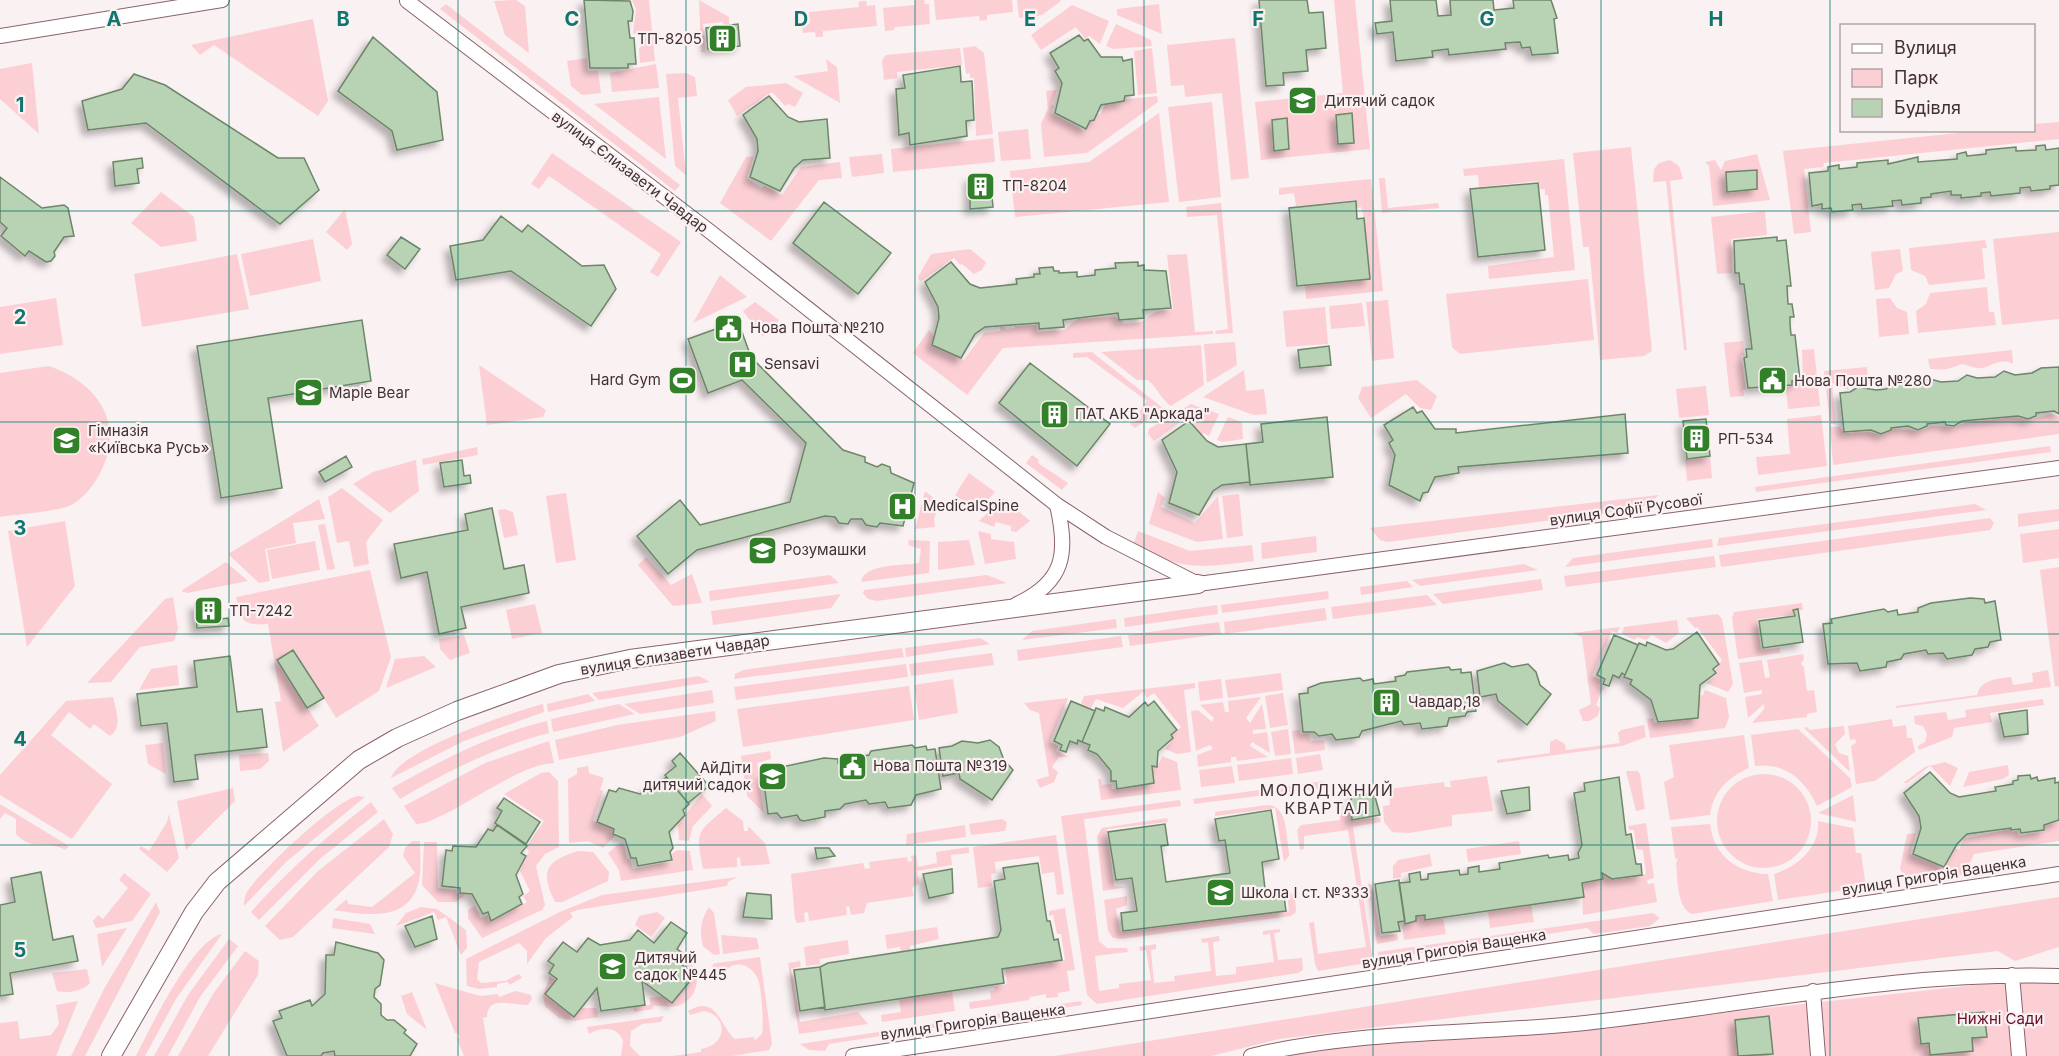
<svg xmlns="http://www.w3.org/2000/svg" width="2059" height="1056" font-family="Inter,sans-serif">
<defs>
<filter id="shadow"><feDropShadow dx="-5.5" dy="5.5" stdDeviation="3" flood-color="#0004"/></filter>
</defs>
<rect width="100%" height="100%" fill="#faf1f2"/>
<path fill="#fccfd5" d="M516 0 525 6 529 53 505 35 494 1Z
M632 0H649L655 61 640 63 639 49 643 43 640 34 636 35 633 33 636 9Z
M699 0 729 17V25L724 26 723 22 703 24 705 52H701Z
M915 0H924L925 4H929L930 24 895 27 894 30 885 31 883 8 915 5Z
M934 0H1012L1013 12 987 15V20L980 21 979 16 936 20Z
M1017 0H1060L1061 1 1042 15 1019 18Z
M1334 0H1355L1370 149 1261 160 1255 102 1343 93Z
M862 1H866L867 6 875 5 877 26 823 31V37H816L815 32 803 33 802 24 810 23 809 12 859 7 858 2Z
M446 4 680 185 675 191 440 9Z
M1159 4 1162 34 1117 15V9Z
M1072 5 1109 21 1100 44 1089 36 1085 39 1076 27 1041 50 1031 35Z
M313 19 328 101 318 116 214 45 200 55 191 45Z
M1116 24 1151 40 1152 46 1113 49 1106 46Z
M1235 38 1249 178 1231 180 1222 93 1185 97 1184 85 1171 86 1167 45Z
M975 46 984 53 993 134 976 136 974 78H970V73L966 74 963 48Z
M960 48 962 65 897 72V78L884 80 882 60 886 55Z
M1152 48 1157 93 1138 95 1134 51Z
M587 58 588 71H598L601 93 582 95 571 86 567 61Z
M826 59 837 67 840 103 793 76 828 71Z
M32 63 39 134 0 99V69Z
M656 64 659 88 612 92 610 73Z
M686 73 695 77 697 96 678 98 686 175 675 166 666 74Z
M786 83 803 93 795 107 788 104 785 106 772 92 737 116 728 100 746 87Z
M1057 90 1052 104 1054 106 1051 113 1084 130 1088 121 1092 122 1096 113 1100 115 1107 101 1157 96 1158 102 1087 153 1044 157 1041 124 1048 109 1046 91Z
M659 97 666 159 594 104Z
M1212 102 1221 197 1179 202 1168 107Z
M1159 113 1169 202 1015 217 1010 171 1089 162Z
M2059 122V139L1824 163 1823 167 1804 169 1811 232 1794 234 1783 151 1977 131 2034 130V124Z
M1028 129 1031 159 1001 161 998 132Z
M993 138 995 162 893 172 891 149Z
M1631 147 1652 351 1644 356 1600 360 1589 247H1583L1573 153Z
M552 153 681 242 658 277 650 272 661 254 549 176 539 189 531 184Z
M882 154 884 173 852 177 849 157Z
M1757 154 1770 200 1713 206 1709 166 1705 162 1715 160 1721 170 1725 161Z
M754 156 747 178 761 188 765 186 782 195 801 167 840 162 842 178 819 180 771 241 720 203 746 157Z
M1564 159 1575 270 1489 279 1488 266 1554 257 1548 195H1545V189H1540L1538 181 1479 187 1478 175 1464 176 1463 169Z
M1670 160 1679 166 1683 179 1670 181 1687 350H1684L1666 181 1653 182 1654 169 1659 163Z
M1379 178H1385L1388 208 1438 203 1439 208 1382 213Z
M1371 179 1383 291 1306 299 1305 285 1370 278 1363 214 1361 207 1357 208 1356 200 1296 206 1294 193 1279 195V188Z
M161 192 194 217 197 241 161 247 131 223Z
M1221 203 1233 333 1215 334 1216 331 1228 329 1217 215 1187 217 1186 207Z
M345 209 352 244 347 250 326 232Z
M1765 211 1767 235 1731 239 1732 273 1717 274 1711 217Z
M2059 232V319L2002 325 1993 239Z
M313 239 321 281 250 296 241 254Z
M1985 240 1987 248H1982L1985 279 1929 285 1925 276 1911 270 1909 248Z
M970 249 986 262 982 270 974 274 962 264 960 265 954 258 920 282 918 277 931 254Z
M1900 249 1903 271 1896 274 1889 288 1875 290 1871 252Z
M237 254 249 309 142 327 134 274Z
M1187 254 1195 332 1213 331V334L1003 348 967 395 913 353 929 330 935 337 931 345 964 360 984 333 1000 331V327H1006V329L1015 328V326L1037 325V332L1064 330 1077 319 1115 317 1122 320 1123 324 1142 322C1153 312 1156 311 1173 309L1167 255Z
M720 275 747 297 693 323Z
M1588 279 1594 340 1460 354 1452 347 1446 294Z
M1987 287 1989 312H1994L1996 325 1918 333 1916 311 1926 304 1930 293Z
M56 298 63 345 0 354V307Z
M1890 298 1897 308 1907 312 1909 334 1879 337 1876 299Z
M1388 300 1394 358 1372 361 1366 302Z
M755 302 779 320 763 337 743 311Z
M1362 303 1365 326 1331 329 1329 306Z
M1325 307 1328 344 1286 347 1283 311Z
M1743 341 1744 355 1741 356 1746 389 1743 390 1744 396 1730 397 1724 343Z
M1235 342 1237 365 1207 383 1204 344Z
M1201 345 1204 385 1171 406C1160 399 1158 388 1148 380H1137L1101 352Z
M1814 349 1820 406 1788 409 1786 388 1803 381 1802 350Z
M2012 350 2013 364C1998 356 1990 370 1976 368 1972 367 1967 365 1962 364 1946 370 1946 370 1930 369L1928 359Z
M1092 352 1164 409 1135 428 1130 424 1147 401 1087 357 1073 358V353Z
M479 365 546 410 543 417 487 425Z
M49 366C95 382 125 420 102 469 96 483 83 500 69 506 54 512 17 514 0 517V373Z
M1867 367 1868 378 1853 375 1843 378 1849 390 1832 383 1836 424H1830L1824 371Z
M1244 370 1246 391 1264 389 1267 414 1254 415 1203 397Z
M1417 380 1437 396 1431 410 1420 408 1406 394 1371 418 1358 398 1362 387Z
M1706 386 1709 415 1679 418 1676 389Z
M1191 404 1219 414 1209 436 1203 433 1201 435 1185 419 1154 441 1148 434 1149 429Z
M2051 414 2059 416V434L1833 465 1830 427H1840L1845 433 1869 432 1882 435 1894 429 1919 431 1931 426 1954 427 1965 423 2013 417 2028 420Z
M1821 415 1827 466 1758 475 1756 457 1790 454 1787 419Z
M1228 417 1242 422 1243 439 1223 442 1217 440Z
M2050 446 2051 452 1756 492 1755 487Z
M477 447 478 455 423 465 422 459Z
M1032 455 1039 460 1038 463 1068 483 1062 490 1026 463Z
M1710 456 1712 478 1687 481 1685 459Z
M416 460 419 491 390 513 353 484 373 472Z
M969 473 995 492 977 512 955 495Z
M342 488 383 520 366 542 369 564 354 567 349 541 337 543 328 497Z
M925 491 941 504 934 518 935 527 915 529Z
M1158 492 1165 498 1161 507 1195 523 1218 496 1223 539 1197 542 1149 524Z
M566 493 576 560 556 563 546 496Z
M1239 494 1243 536 1227 538 1222 496Z
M1659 495 1647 505 1635 509 1388 542 1380 540 1370 528Z
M1003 498 1030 521 1016 532 1011 531V526L996 522 994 527 979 521Z
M319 499 325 519 293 523 296 543 265 549 270 581 259 583 228 554Z
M1975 504 1986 510 1717 546 1719 538Z
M505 509 513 512 518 535 504 538 498 510Z
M2059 509V521L2018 527V514Z
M1990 518 1994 523 1990 530 1721 567 1719 555Z
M65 521 75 586 27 647 8 531Z
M325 524 335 569 327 570 318 525Z
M2059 529V558L2023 563 2020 534Z
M978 531 991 534V539L1014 542 1016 559 985 564Z
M1138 531 1190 551 1252 545 1254 561C1199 568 1184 571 1133 545Z
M1316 536 1317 552 1262 559 1261 543Z
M1712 539 1713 547 1565 567 1573 558Z
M909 540 930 541 929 573 861 582C864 563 904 566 919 563L921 549 908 545Z
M969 540 975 565 938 570V542Z
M315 541 320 570 272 579 267 550Z
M1714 556 1716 567 1566 587 1564 576Z
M646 557 671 585 692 574 702 603 673 606 638 565Z
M226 562 248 581 187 593 181 591Z
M1524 564 1538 570 1420 586 1412 580Z
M2059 567V686L2055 687 2040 570Z
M370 570 391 657 379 691 336 718 294 650 277 660 319 726 283 752 275 702 281 701 268 624C243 626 241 621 236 597Z
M830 575 839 583 710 601 709 591Z
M987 575 1007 583 877 601 868 599 863 593 864 590Z
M1541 579 1543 590 1443 604 1433 594Z
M1407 581 1413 587 1361 595 1360 587Z
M1328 591 1329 599 1222 613 1221 605Z
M841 594 831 608 713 625 711 611Z
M1427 595 1437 605 1333 619 1331 607Z
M173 597 178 629 174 641 140 647 111 682 87 683 165 599Z
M1802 603 1803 610 1793 611V615L1757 619 1761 650 1780 648V653L1738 659 1732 618 1734 612Z
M535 604 542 633 512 639 506 610Z
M1217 605 1218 614 1125 627 1124 618Z
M1325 608 1327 620 1225 634 1224 622Z
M1718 614 1722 619 1733 684 1728 692 1706 683 1717 674 1715 671 1722 660 1697 627 1695 628 1686 618Z
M1116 619 1117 628 1022 640 1032 631Z
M1677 620 1679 633 1666 643 1652 635 1646 640 1637 637 1635 640 1622 634 1624 627Z
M1219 622 1221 634 1130 646 1128 635Z
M1620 627 1617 633 1612 631 1592 676 1601 680 1599 686 1603 688 1596 705 1600 708 1598 716 1589 721H1583L1579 710 1591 704 1582 637 1573 633Z
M464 635 470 653 450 660 440 649 439 639Z
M1121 636 1123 647 1018 661 1017 650Z
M980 638 990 644 906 657 905 648Z
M902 648 904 657 734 679 735 674 743 670Z
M992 653 994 665 911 676 909 664Z
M1803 654 1804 659 1801 664 1804 667 1807 691 1814 690 1817 712 1807 714V717L1752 723 1764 709V704L1748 718 1745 697 1762 694V690L1744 693 1739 663 1762 660 1765 678 1770 677 1767 660Z
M424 656 436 667 386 688 395 659Z
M906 664 908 677 736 700 734 687Z
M177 665 179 685 139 690 151 669Z
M2048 670 2051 687 1896 708V706L1977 695C1981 679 1997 679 2011 677L2013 685 2033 682 2032 673Z
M1281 673 1283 690 1228 698 1225 680Z
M699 676 710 682 599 700 592 693Z
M953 679 958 713 919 720 914 685Z
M1221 679 1223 698 1200 701 1198 682Z
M1195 683V688L1184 690 1191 752 1177 754 1165 749 1173 739 1171 735 1181 727 1154 693 1147 698 1143 692 1123 708 1096 699 1091 708 1081 704 1084 696Z
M909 686 914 720 743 747 737 709Z
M712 690 714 703 640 714 624 704Z
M1705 690 1726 698 1729 717 1725 728 1650 738 1647 719 1653 718 1654 723 1698 718V696L1703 695Z
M1283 693 1288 725 1270 728 1265 696Z
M588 694 595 701 548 712 547 704Z
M113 697C116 710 123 728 110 736L94 724 90 729 69 712 51 735 112 784 72 839 0 795V775L66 701Z
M1261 697 1246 718 1250 723 1262 704 1266 729 1253 730V734L1267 732 1270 753 1252 742 1250 746 1268 757 1237 761 1236 757H1231V762L1198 767 1197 755 1213 749 1210 745 1196 751 1191 711 1198 710 1212 722 1214 718 1200 705 1223 702 1225 712H1229L1228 701Z
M1068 698 1050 742 1058 746 1056 751 1069 757H1059L1052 767 1058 772 1054 782 1040 788 1036 780 1049 776 1039 713 1030 710 1024 703Z
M2043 699 2044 705 1990 713 1992 722 1954 728 1952 737 1919 750 1918 746 1925 742 1927 734 1923 726 1915 724 1914 716 1946 712 1948 720 1966 717 1965 710Z
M543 704 544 712 464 741 391 778C399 750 513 712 543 704Z
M619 704 635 714 553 732 551 719Z
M715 711 716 721 680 737 559 760 555 740 617 725Z
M1892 719 1893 727 1906 725 1907 738H1912L1915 752 1875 781 1856 784 1851 746 1856 743 1855 739 1850 740 1848 726Z
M547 721 549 733C495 747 448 771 400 799L392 788C442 760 491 734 547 721Z
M1644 725 1646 737 1622 746 1497 763V760L1550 753V742L1556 739 1565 744 1566 750 1620 743 1618 733 1621 730Z
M1844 726 1845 734 1835 744 1839 753 1848 756 1850 772 1804 728 1808 727 1809 730Z
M1288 729 1291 754 1275 756 1271 732Z
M1798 729 1850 778 1852 787 1817 806C1805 780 1785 762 1755 766L1751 735Z
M1299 730 1300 734 1309 733 1310 741 1324 740 1325 750 1295 754 1292 731Z
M1744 735 1749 768C1728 777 1713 792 1710 815L1670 820 1664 782 1674 777 1669 745Z
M549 741 554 763C523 764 474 800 443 815 435 818 426 824 416 824L404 806 485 763Z
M163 743 166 774 148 764 145 745Z
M770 751 771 759 757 763 764 813 747 796 741 756Z
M268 753 269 761 260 769 240 771 239 755Z
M1320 754 1323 770 1298 774 1296 758Z
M1162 756 1177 762 1181 790 1101 800 1098 779H1101L1102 785 1111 784 1112 789H1117L1154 783 1152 766 1157 767Z
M1291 758 1293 774 1239 781 1237 765Z
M1945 762 1958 768 1950 786 1930 766 1907 783H1903L1925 767Z
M2008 765 2009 775 2003 779 1963 787 1969 772Z
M588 766 589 773 604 778 600 790 603 791 593 821 614 829 613 834 616 835 603 848 588 841 569 843 568 779 577 774V768Z
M1232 766 1235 783 1201 787 1199 770Z
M1626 771H1638L1640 774 1645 809 1636 811Z
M549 772 558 781 559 847 545 854 536 866 545 905 542 910 482 938 468 918V910L475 906 481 918 488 915 491 922 527 902 523 896 530 891 520 871 529 851 526 848 544 821 504 794 541 773Z
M1717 821a47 47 0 1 1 94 0a47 47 0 1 1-94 0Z
M1487 776 1493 811 1452 815V826L1409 833 1392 832 1384 822 1383 806 1390 805 1388 789 1444 782 1445 787H1451L1450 781Z
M1324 781 1321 788 1194 804 1193 799Z
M233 788 235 801 186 850 177 801Z
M702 794 712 806 693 826 689 841 679 840 678 824Z
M1853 795 1856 822 1818 813Z
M358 796 365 797 286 862 244 906C244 900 245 894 249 889 264 868 335 800 358 796Z
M1180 800 1181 806 1084 819 1099 941 1107 948H1127L1128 952 1095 956 1099 991 1119 988V984L1151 980 1146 950 1140 951 1139 947 1156 944V949L1151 950 1154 983 1175 981 1174 976 1211 971 1208 942 1202 943 1201 939 1219 936 1220 941 1213 942 1216 976 1236 974V967L1274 962 1270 934 1263 935V931L1280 929V932L1274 933 1278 960 1302 958 1303 970 1298 973 1097 1004 1087 995 1061 816Z
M371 802 378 812 321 858 259 920 251 912C287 871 327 836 371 802Z
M0 804 69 846 65 850C45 838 33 853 16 834V819L5 813 0 819Z
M1267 805C1288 805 1286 836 1289 852V856L1284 862 1275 808 1215 816V812Z
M726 808 743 821 744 831H748V826L765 843 770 864 741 866 740 857 737 858V867L703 869C695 830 697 833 726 808Z
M1350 812 1352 821 1380 817 1381 822 1353 827 1373 962 1318 971 1315 964 1309 923 1314 922 1318 954 1366 947 1348 830 1304 836V849L1300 850 1297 830 1301 825 1340 820V813Z
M169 814 179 858 167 872 139 849 141 846 149 851 167 822Z
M1167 818 1168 822 1107 829 1114 886 1127 887 1103 891 1097 836 1102 828Z
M384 819 393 834 389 847 293 937 280 940 265 926 318 871Z
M1002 819 1007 822 1005 831 971 835 969 824Z
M1818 821 1853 828 1856 853H1861L1866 887 1778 900 1774 874C1797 867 1820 848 1818 821Z
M2059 821V841L1974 854 1965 874C1946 877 1911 890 1900 869L1907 834 1916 833 1910 854 1945 868 1955 848 1959 850 1964 839 2010 829 2011 832 2017 831 2019 836 2045 831 2044 826Z
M1646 823 1654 878 1647 880 1648 884 1654 883 1657 902 1583 915 1582 883 1602 879V873L1612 879 1646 874 1643 850 1636 849 1634 830H1629L1628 826Z
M1710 824C1714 856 1737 873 1768 874L1773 901 1692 914C1676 907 1678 878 1676 863L1678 859 1675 858 1671 827Z
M965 825 966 837 906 845 907 834Z
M1056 835 1064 894 1057 895 1054 872 1042 874 1039 856 995 862 996 873 991 874 992 886 978 888 973 847Z
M412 841H420C420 855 422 875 417 888 404 923 361 914 334 910L347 899 348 904 372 907 415 873 403 856 405 848Z
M1519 841 1521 854 1468 862 1466 849Z
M424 842H437L438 888 457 890 456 893 466 894 456 902H438L422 885Z
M620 843 624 844 627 859H630L633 869 673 861 672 854 677 850 690 851 693 870 621 881 619 870 608 853Z
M969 847V853L951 855 952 865 917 871 919 883 912 888 914 896 867 903 864 913 851 915 849 906 846 907 847 915 809 921 808 912 804 913 805 922 797 923 795 920 791 874 863 863 865 869 870 868 869 862 907 857 908 862 912 861 911 856 916 855 918 867 937 863 936 852Z
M578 851 593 852 609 872 608 881 562 902H555C539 870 547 861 578 851Z
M1430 854 1432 866 1401 873V877L1393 879V866L1398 860Z
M124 873 151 894 132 921 96 928 93 921 98 915 103 919 128 888 119 880Z
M737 877 728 882 727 886 577 910 570 913 573 917 546 938 527 964V951L519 943 479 962 477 979 481 983 505 981 519 974 522 978 509 985 508 982 497 984V987L479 989 467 986 466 959 562 911 602 895Z
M1368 884H1372L1380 936 1397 934 1398 940 1377 944Z
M1287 890 1295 897 1296 912 1291 916 1122 939 1113 938 1108 931 1104 900 1127 896V905L1116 909 1120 932 1289 911Z
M2059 897V947L2015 961 1998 951 1279 1039 1211 1056H1054Z
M156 902 160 912 85 1056H71L105 987Z
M1531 904 1534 922 1490 928 1488 911Z
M421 907 437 909 466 930 467 948 461 955 446 917 438 920 434 912 396 926 406 913Z
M709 907 714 913 720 954 714 955 703 946C699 932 701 919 709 907Z
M1065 908 1075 970 1067 971 1070 991 1058 993V997L1046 998V994L1030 997 1029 1000 970 1009 969 1002 991 999 990 991 995 990 994 986 1007 984 1005 969 1065 960 1061 934H1057L1053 915 1049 916V911Z
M657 912 665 918 651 937 635 925 639 916Z
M1653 913 1660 918 1650 926 1594 934 1587 928 1409 955 1405 963 1380 966 1378 952Z
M1425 915 1426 920 1443 917 1446 934 1404 940 1402 925 1416 921V916Z
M333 918 370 924 375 934 332 928Z
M937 927 939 939 910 946V950L901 951 900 947 887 949 885 935Z
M127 928 102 967 97 934Z
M222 934 176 999 145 1056H136C149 1030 193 939 222 934Z
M721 935 757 938 759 949 723 954Z
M229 939 238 946 200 997 168 1056H154L188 995Z
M848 940 849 954 820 959V964L806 966 804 947Z
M245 951 259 961 258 975 208 1056H178L213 994Z
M760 957 772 1044 769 1050 732 1056H672L701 1052V1049C727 1045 729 1016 704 1011L690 1015 688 1011C718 993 720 1028 735 1039L754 1037 755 1040 762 1034C764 1024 762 986 757 977 748 961 731 960 721 976L711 972 713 964 717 963Z
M685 958C703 970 700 997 680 1005 669 1009 664 1005 653 1006V1009L634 1012 633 1007 650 1005V998L663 996 672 1003 694 975 681 964Z
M800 961 801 966 791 969 800 1022 858 1012 868 1024 799 1034 788 963Z
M87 969 90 983C83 991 67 994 57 991L52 973Z
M550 976 556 981 546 994 574 1017 582 1008H596L598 1017 575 1021 559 1018 545 1006 543 995Z
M2011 981 2059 982V1056H1279L1361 1044 1585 1028Z
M435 983 480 996 498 994 499 997 516 991 531 995 532 999 528 1005C514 1006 487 994 487 1017L483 1018 489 1056H464L457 1039 460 1037 458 1033H455Z
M952 991 955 1011 882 1022 881 1015 901 1012 899 999Z
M412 992 427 1030 407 1014 401 996Z
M78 1001 56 1056H0V1023L18 1021 20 1039 51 1035 59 1024 56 1005Z
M1081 1001 1082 1005 829 1044 825 1051 809 1050 800 1044Z
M664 1016 661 1022 642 1024 631 1031 630 1046 640 1056H621L623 1041C618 1026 601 1027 589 1034L587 1027Z"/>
<path fill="#b8d2b4" stroke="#6d8569" stroke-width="1.5" filter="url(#shadow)" d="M584 0 630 1 633 11 632 21H628L630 38H634L636 64H628V68H590Z
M1259 0H1307L1309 13 1323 12 1326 48 1306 50 1308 71 1283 73 1284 85 1266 86Z
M1390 0H1436L1438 16 1451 15 1450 0H1493L1494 10 1514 8 1513 0H1551L1557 18 1554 19 1558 53 1532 55 1530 47 1522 48 1520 42 1505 43 1506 49 1449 55 1448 49 1432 51 1433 57 1396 61 1393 32 1377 34 1375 23 1392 21Z
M738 24 740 46 708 49 706 28Z
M1079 35 1084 41 1088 39 1101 57H1122L1123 61 1132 59 1134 95 1125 96 1124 101 1101 105 1094 120 1090 121 1086 129 1055 113 1062 83 1055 71 1059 68 1050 53Z
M373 37 437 92 443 140 397 150 392 131 338 91Z
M960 66 961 82 972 81 974 120 966 121 967 136 910 145 909 133 899 135 896 89 905 88 903 75Z
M134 74 165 85 278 158H304L319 190 280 224 146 123 88 130 82 101 122 89Z
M769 96 788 117 799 122 827 119 830 158 803 160 794 168 780 191 750 177 758 151 757 139 743 115Z
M1352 113 1354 143 1338 144 1336 115Z
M1287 118 1289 149 1274 151 1272 120Z
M2045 145 2046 150 2059 148V185L2050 186V189L2031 191 2030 187 2020 188V193L1991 196 1990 192 1981 193V196L1961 198V195H1951V191L1931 194V197L1921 198V203L1902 205 1901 200 1892 201 1893 206 1862 209 1861 204 1852 205 1853 210 1832 212 1831 208 1822 209V204L1812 206 1809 173 1828 171V167L1839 165V169L1857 167V163L1888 160V164L1918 157V162L1957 159V154L1966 152 1967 156 1986 154V150L2016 147V151L2036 150V146Z
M142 158 143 168 137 169 139 183 115 186 113 162Z
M1757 170V189L1727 192 1726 172Z
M990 175 993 207 970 209V177Z
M0 177 42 208 64 205 68 208 74 236 64 237 54 252 55 256 51 261 46 262 29 251 25 256 1 236 7 228 0 222Z
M1538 183 1545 250 1478 257 1470 189Z
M1356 201 1357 219 1364 218 1370 279 1297 286 1289 208Z
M824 202 891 253 858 294 793 243Z
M501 216 522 232 528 225 582 266 604 265 616 289 591 326 511 271 456 280 450 246 483 240Z
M401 237 420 249 405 269 387 255Z
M1777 237V241L1786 240 1791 286H1787L1788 304H1792L1794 317H1790V324L1791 335H1795L1800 380 1792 381V385L1748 388 1744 358 1747 357 1746 349H1752L1744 284H1740L1739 273H1735L1734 241Z
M951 262 970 284 980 288 1017 284 1016 279 1034 277V274H1040L1039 268 1053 267 1054 271H1059V273L1077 272V277L1095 275V270L1116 268 1115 263 1138 262V266L1144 265V270L1166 271 1171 308 1143 310 1144 318 1119 320 1118 313 1063 320 1064 327 1039 329V323L985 327 975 334 961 358 932 345 939 318 938 307 925 282Z
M362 320 371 381 268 398 282 488 221 498 197 346Z
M738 321 751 357 843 450 865 457V462L877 467 882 464 890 467 891 473 914 483 903 526 880 523 877 527 866 525 862 519H851L848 524 839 523 835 517 825 516 697 550 668 574 637 536 680 500 700 525 790 502 806 443 742 380 708 393 688 339Z
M1329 346 1331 365 1300 368 1298 350Z
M1030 363 1110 424 1077 466 999 403Z
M2059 367V414L2054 411 2036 413V416L2028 419 2018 416 1962 421 1954 426 1946 425 1945 422 1927 424V426L1918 430 1908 426 1891 428V430L1881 434 1871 430 1844 432 1840 393 1850 392 1858 387 1876 390 1886 389 1895 382 1930 379 1941 382 1958 381 1967 375 1977 378 1995 377 2004 371 2015 375 2032 373 2041 368Z
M1413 407 1417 413 1422 411 1435 429H1456V433L1625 414 1628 453 1458 467 1459 473 1435 477 1428 492 1423 493 1420 501 1389 485 1395 455 1389 443 1393 440 1384 425Z
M1327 417 1333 477 1250 485 1246 444 1263 442 1261 424Z
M1706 419 1710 456 1687 459 1683 421Z
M1189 421 1207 441 1218 447 1246 444 1250 482 1222 485 1213 491 1199 515 1169 503 1177 472 1162 440Z
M346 456 352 467 325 482 319 472Z
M462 460 464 476 470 475 471 483 444 487 440 463Z
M492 508 504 569 524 565 529 593 461 607 466 628 439 634 427 572 401 578 394 544 468 530 465 514Z
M1970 598 1984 599 1985 603 1995 601 2001 640 1990 642 1988 647 1975 649 1972 655 1947 659 1943 653 1928 654 1926 650 1904 654 1901 659 1887 662 1886 667 1860 671 1857 663 1828 664 1823 624 1832 623 1831 619 1884 609 1888 612 1897 610 1898 615 1918 612V608L1931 603Z
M220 602 221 619 228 618 229 626 197 628 195 604Z
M1798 609 1803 642 1763 648 1759 621 1795 616 1793 610Z
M1697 632 1719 664 1713 669 1716 673 1700 685 1698 718 1658 722 1651 700 1630 684 1632 680 1624 677 1625 675 1639 643 1646 646 1647 642 1666 650 1673 649Z
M1614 635 1638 645 1625 675 1622 673 1619 678 1613 675 1609 686 1603 684 1605 679 1597 675Z
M293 650 324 698 307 708 277 660Z
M230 656 237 712 262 709 267 747 195 755 198 779 174 782 167 723 141 726 137 694 197 687 194 661Z
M1504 663 1512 667 1528 664 1536 672 1540 685 1551 694 1527 725 1498 701 1496 694 1480 697 1477 671Z
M1449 667 1451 670 1461 669V673L1471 672 1476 711 1467 712 1465 716 1449 718 1447 726 1422 729 1420 723 1404 725 1401 721 1362 731 1359 737 1336 740 1332 734 1319 736 1314 732H1303L1299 694 1308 693V688L1321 683 1360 678 1363 681 1373 679 1374 684 1396 681 1395 677 1405 675 1407 672Z
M1071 701 1095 711 1082 742 1078 740 1077 744 1070 741 1066 752 1060 750 1062 745 1054 741Z
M1154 701 1177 730 1171 735 1173 738 1158 751 1157 767 1152 766 1154 783 1117 789 1116 781H1111V771L1097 754 1088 750 1090 745 1082 742 1096 708 1104 711 1105 707 1129 717 1145 702 1148 706Z
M2027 710 2028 734 2004 737 1999 714Z
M990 740 999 747 1004 760 1013 770 992 800 960 779 959 773 943 776 939 748 952 746 962 741 978 743Z
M912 745 915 748 926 746 927 750 935 749 941 789 916 795 911 805 888 808 885 802 869 804 866 800 845 804 840 809 825 811V817L804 821 800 820 797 815 781 818 777 813 768 814 763 775 772 774V769L824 758 838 759V763L858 760V757L869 755 871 751Z
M680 753 709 786 688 803 665 775 676 766 672 761Z
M1930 772 1950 793 1959 797 1996 791 1995 787 2013 784V781L2018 780V776L2030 775 2031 779 2037 777 2038 781 2055 778V783L2059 782V820L2044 825V830L2021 833 2020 829 2011 830V828L1967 834 1957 844 1944 867 1913 854 1921 828 1919 816 1904 793Z
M666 777 689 804 683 810 685 815 669 832 673 848 670 852 672 860 638 866 636 858H631L625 839 613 834 614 829 597 822 609 790 616 792 619 788 640 794 656 781 659 784Z
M1619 777 1626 835 1631 834 1636 864H1641L1642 875 1612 879 1602 873 1603 879 1582 883 1584 897 1425 920V915L1416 916V921L1405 924 1399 883 1410 882 1409 874 1420 872 1421 880 1428 879V874L1459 870 1460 875 1468 874V868L1479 866V872L1500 869 1499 863 1548 855 1549 858 1568 855 1569 860 1579 858 1578 853 1582 845 1574 793 1585 791 1584 783Z
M1529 787 1530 810 1507 814 1501 791Z
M1374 793 1380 815 1352 820 1351 796Z
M504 798 540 822 526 844 495 823 502 811 497 808Z
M1271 810 1279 859 1262 862 1266 898 1284 896 1286 911 1123 931 1121 913 1137 911 1132 878 1116 880 1108 832 1165 824 1168 845 1161 846 1166 882 1230 873 1225 840 1219 841 1215 819Z
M497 825 527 846 521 853 526 856 516 875 523 894 519 897 522 904 491 921 488 912 483 914 472 894 460 893V888L442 886 446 850 452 851 453 846 476 847 488 829 493 831Z
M815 848H829L835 856 817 859Z
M1038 863 1047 921H1050L1054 940 1058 939 1062 960 1002 969 1004 983 825 1010 820 967 828 963 998 937 1001 930 994 881 1005 879 1003 868Z
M952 869 953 893 929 898 923 874Z
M41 872 53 940 73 936 78 961 10 973 13 994 0 996V905L15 902 11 878Z
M1399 880 1405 921 1398 922 1400 931 1382 933 1375 884Z
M747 893 771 895 772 919 743 917Z
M432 916 437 939 415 947 405 926Z
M671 922 687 933 677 949 687 956 681 964 695 975 672 1003 642 981 645 1005 601 1011 597 988 574 1017 545 994 557 979 549 973 554 965 548 961 563 942 577 952 588 938 600 945 630 940 638 930 654 943Z
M336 942 378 953 384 960 380 985 375 989 374 997 381 1004V1015L387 1020H394L406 1030 404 1033 417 1044 410 1056H335L334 1051 323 1053 321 1056H287L273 1021 282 1018 279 1011 310 1000 312 1006 325 994 326 955H334Z
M820 967 825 1007 800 1011 794 970Z
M1984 1012 1987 1037 1972 1038 1973 1051 1930 1055 1929 1043 1921 1044 1918 1018Z
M1769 1016 1773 1054 1738 1056 1735 1020Z"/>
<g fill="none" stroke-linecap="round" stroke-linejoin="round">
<defs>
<path id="minor" d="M407 1 708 230 1057 505 1106 537 1198 584 2059 468
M0 36 222 0
M1017 604C1065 582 1068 553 1057 505
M2012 975 2019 1056
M1813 991 1818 1056
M853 1056 2059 874
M1251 1056C1361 1029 1473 1035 1585 1023 1743 1006 1899 971 2059 976"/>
<path id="tertiary" d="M111 1056 194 912 217 882 359 760 397 738 457 711 559 674 630 659 1198 584"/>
</defs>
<use href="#minor" stroke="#896369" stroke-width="16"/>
<use href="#tertiary" stroke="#896369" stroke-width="20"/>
<use href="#minor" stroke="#fff" stroke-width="14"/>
<use href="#tertiary" stroke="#fff" stroke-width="18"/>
</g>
<path fill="none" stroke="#0f766e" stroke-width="1.5" stroke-opacity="0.55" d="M229 0V1056M458 0V1056M686 0V1056M915 0V1056M1144 0V1056M1373 0V1056M1601 0V1056M1830 0V1056M0 211H2059M0 422H2059M0 634H2059M0 845H2059"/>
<defs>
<symbol id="building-square" viewBox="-11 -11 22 22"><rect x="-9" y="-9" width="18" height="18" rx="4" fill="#328029" stroke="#faf1f2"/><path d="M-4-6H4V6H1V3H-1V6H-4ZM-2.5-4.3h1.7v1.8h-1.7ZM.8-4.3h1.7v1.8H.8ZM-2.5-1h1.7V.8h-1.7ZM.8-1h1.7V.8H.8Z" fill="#fff"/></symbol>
<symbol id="school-square" viewBox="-11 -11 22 22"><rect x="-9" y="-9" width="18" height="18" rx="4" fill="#328029" stroke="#faf1f2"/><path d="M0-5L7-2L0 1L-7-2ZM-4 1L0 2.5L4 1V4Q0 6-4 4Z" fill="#fff"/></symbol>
<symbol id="civic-square" viewBox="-11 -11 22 22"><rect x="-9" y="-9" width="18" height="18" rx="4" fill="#328029" stroke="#faf1f2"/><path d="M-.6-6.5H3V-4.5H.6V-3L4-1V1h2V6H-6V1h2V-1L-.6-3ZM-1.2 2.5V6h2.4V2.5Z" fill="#fff"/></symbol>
<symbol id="hospital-square" viewBox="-11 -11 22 22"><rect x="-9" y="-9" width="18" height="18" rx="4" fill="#328029" stroke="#faf1f2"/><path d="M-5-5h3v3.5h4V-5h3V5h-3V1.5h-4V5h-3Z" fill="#fff"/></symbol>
<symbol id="stadium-square" viewBox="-11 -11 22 22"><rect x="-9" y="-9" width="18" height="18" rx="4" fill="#328029" stroke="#faf1f2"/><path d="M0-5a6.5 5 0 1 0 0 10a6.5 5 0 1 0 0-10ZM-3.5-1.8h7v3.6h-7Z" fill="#fff"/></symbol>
</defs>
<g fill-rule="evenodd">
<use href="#building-square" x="706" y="22" width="33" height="33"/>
<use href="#school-square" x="1286" y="84" width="33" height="33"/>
<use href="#building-square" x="964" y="170" width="33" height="33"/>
<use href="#civic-square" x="712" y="312" width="33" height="33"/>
<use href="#hospital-square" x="726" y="348" width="33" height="33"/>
<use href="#stadium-square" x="666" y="364" width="33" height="33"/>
<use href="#civic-square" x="1756" y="364" width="33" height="33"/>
<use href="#school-square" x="292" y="376" width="33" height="33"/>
<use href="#building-square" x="1038" y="398" width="33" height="33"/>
<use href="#building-square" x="1680" y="422" width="33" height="33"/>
<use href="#school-square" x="50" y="424" width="33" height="33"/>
<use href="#hospital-square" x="886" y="490" width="33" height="33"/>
<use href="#school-square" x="746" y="534" width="33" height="33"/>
<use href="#building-square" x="192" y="594" width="33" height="33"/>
<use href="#building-square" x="1370" y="686" width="33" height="33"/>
<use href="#civic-square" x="836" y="750" width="33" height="33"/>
<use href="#school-square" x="756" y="760" width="33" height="33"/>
<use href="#school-square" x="1204" y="876" width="33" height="33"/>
<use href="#school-square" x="596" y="950" width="33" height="33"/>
</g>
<g text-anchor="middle" stroke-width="4.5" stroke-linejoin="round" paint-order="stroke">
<g font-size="15" fill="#423133" stroke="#faf1f2" text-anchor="start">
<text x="702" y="44" text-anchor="end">ТП-8205</text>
<text x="1324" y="106">Дитячий садок</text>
<text x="1002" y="191">ТП-8204</text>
<text x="750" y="333">Нова Пошта №210</text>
<text x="764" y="369">Sensavi</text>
<text x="661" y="385" text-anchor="end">Hard Gym</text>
<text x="1794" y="386">Нова Пошта №280</text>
<text x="329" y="398">Maple Bear</text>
<text x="1075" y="419">ПАТ АКБ "Аркада"</text>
<text x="88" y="436">Гімназія<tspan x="88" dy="17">«Київська Русь»</tspan></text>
<text x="1718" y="444">РП-534</text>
<text x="923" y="511">MedicalSpine</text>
<text x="783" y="555">Розумашки</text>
<text x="229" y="616">ТП-7242</text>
<text x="1408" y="707">Чавдар,18</text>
<text x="873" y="771">Нова Пошта №319</text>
<text x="751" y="773" text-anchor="end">АйДіти<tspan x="751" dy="17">дитячий садок</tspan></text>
<text x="1241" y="898">Школа І ст. №333</text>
<text x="634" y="963">Дитячий<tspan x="634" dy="17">садок №445</tspan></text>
</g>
<g font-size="15" fill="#423133" stroke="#faf1f2">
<text transform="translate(630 172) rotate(37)" y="5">вулиця Єлизавети Чавдар</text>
<text transform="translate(1626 510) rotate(-8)" y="5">вулиця Софії Русової</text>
<text transform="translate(675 655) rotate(-9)" y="5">вулиця Єлизавети Чавдар</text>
<text transform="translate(1934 876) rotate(-9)" y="5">вулиця Григорія Ващенка</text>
<text transform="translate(1454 949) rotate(-9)" y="5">вулиця Григорія Ващенка</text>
<text transform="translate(973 1022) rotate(-8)" y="5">вулиця Григорія Ващенка</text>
</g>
<g font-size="15" fill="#680c2a" stroke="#faf1f2">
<text x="2000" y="1024">Нижні Сади</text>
</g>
<g font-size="16" letter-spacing="1.5" fill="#423133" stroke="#faf1f2">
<text x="1327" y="796">МОЛОДІЖНИЙ<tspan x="1327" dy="18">КВАРТАЛ</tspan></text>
</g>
</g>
<g font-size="20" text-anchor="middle" font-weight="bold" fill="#0f766e" stroke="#faf1f2" stroke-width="4.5" stroke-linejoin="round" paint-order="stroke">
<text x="114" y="26">A</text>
<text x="343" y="26">B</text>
<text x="572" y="26">C</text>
<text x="801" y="26">D</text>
<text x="1030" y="26">E</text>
<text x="1258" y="26">F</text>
<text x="1487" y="26">G</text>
<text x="1716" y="26">H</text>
<text x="20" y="112">1</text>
<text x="20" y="324">2</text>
<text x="20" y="535">3</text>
<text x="20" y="746">4</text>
<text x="20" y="957">5</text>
</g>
<rect x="1840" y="24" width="195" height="108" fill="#faf1f2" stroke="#b0a4a6" stroke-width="1.5"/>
<rect x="1852" y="44" width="30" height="9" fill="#ffffff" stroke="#b0a4a6" stroke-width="1.5"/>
<text x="1894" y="54" font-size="18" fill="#423133">Вулиця</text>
<rect x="1852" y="69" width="30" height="18" fill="#fccfd5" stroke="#b0a4a6" stroke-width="1.5"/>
<text x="1894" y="84" font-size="18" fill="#423133">Парк</text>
<rect x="1852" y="99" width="30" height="18" fill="#b8d2b4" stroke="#b0a4a6" stroke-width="1.5"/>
<text x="1894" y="114" font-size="18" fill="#423133">Будівля</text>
</svg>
